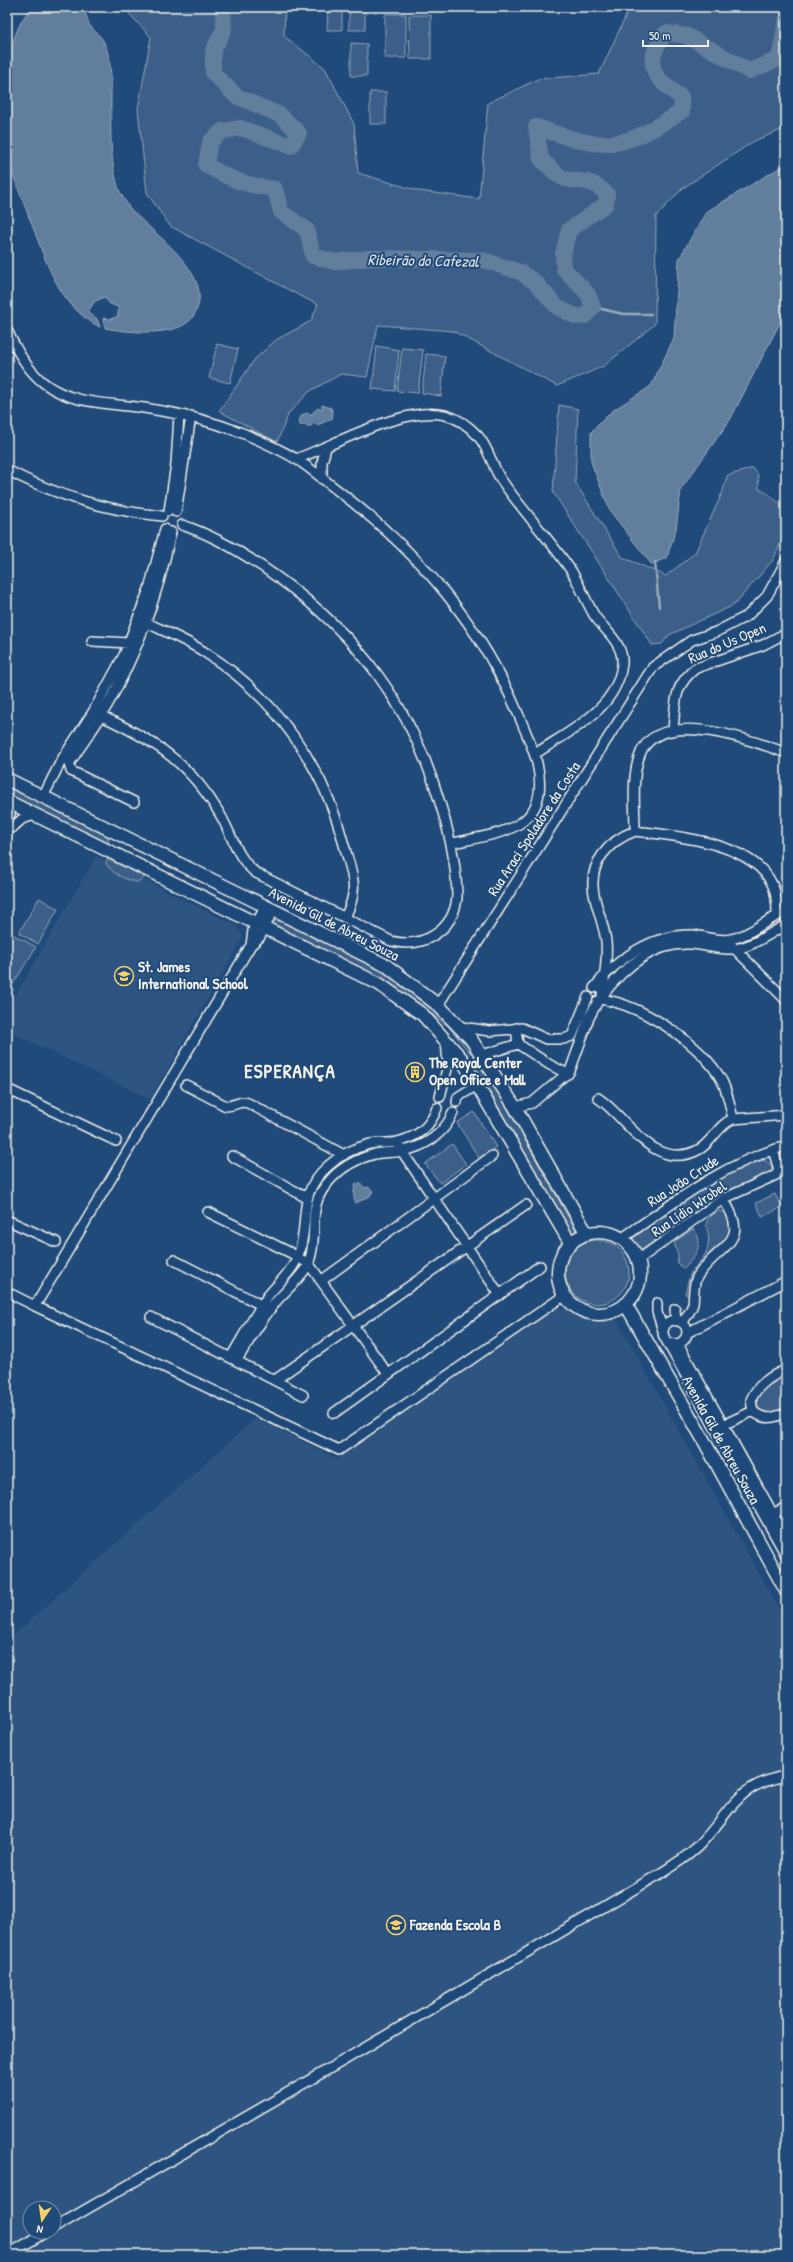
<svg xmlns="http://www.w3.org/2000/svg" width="793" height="2262" font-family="'Patrick Hand',sans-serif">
<rect width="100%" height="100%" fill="#1f4a7a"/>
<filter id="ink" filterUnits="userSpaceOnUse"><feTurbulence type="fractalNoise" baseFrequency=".025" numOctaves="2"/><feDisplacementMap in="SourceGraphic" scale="8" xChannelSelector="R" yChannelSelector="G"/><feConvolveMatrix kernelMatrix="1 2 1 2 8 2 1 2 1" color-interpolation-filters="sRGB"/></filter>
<g filter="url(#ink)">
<path fill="#2d5581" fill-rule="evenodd" d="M96 856 236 926 242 934 241 941 150 1099 7 1030V1011Z
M557 1309H568L585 1319 594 1321 616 1319 786 1621V2255H7V1641L256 1418 337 1459 545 1314ZM30 2208H54V2232H30Z"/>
<path fill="#3a5f88" stroke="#97a8b8" d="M123 7H285L284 36 325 68 354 124 358 173 419 191 479 199 488 103 538 79 599 74 630 7H786V128L754 141 683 188 656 216 655 324 604 366 557 386 453 331 378 325 367 377 341 374 310 391 289 413 277 442 219 411 255 359 276 340 311 321 318 304 302 297 170 226 147 193 138 109 151 37Z
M328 7H342V30H327Z
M349 7H365V30H349Z
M385 14H406V58H385Z
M409 15H431V59H410Z
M351 43 367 44V76H351Z
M370 92H386V124H370Z
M217 344 238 349 230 383 209 378Z
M377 346 399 350 395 391 372 389Z
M402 348 423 350 418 393 397 391Z
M426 354 445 356 441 396 422 393Z
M559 405 578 409 575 482 622 557 666 576 695 553 723 491 727 476 753 468 758 475 759 489C770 492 775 503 786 506V532L773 560 734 605 669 635 662 644 652 645 553 492Z
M7 786 107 836 109 842 107 844 7 795Z
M107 859 145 877 137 882C126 880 112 874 106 863Z
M39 898 58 909 38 944 19 933Z
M276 917 391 976 446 1019 473 1053H470L448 1026 393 986 274 924Z
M14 935 36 947 10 989 7 987V947Z
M482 1063 577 1233 571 1234 566 1228 477 1069 478 1064Z
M474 1112 496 1147 479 1158 457 1123Z
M452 1144 466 1164 440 1183 425 1164Z
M765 1160 772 1166V1170L767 1175 733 1189 688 1216 675 1209C702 1189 732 1166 765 1160Z
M775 1194 782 1207 762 1217 756 1203Z
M718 1211C723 1211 726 1213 729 1216 743 1235 701 1261 694 1274 690 1280 691 1288 691 1295L685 1294C687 1287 688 1279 691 1273 697 1262 706 1259 708 1245 712 1226 696 1226 718 1211Z
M668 1215 681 1222 641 1250 632 1239 662 1217Z
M693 1229C707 1242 693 1259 684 1269L677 1263 678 1256 674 1242Z
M565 1272a32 32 0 1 1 64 0a32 32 0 1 1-64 0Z
M786 1373V1409C775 1412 767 1417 758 1409L757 1398 763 1390Z"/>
<path fill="#627e9d" stroke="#9cacbb" d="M33 7H82C87 13 86 19 90 26 94 31 101 36 104 42 112 59 111 80 111 98 111 125 109 157 117 183 119 191 124 200 129 207 151 234 222 276 192 318 177 338 126 332 105 328L103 318 111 319 118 316V307L110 304 104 297 94 302 88 312 97 319 100 327C57 306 45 257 29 217 21 195 11 174 7 150 6 140 7 128 7 117 7 85 6 30 33 7Z
M786 164V311L730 420 681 489 676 529 667 557 652 565 610 511 591 462V432L612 411 651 386 674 338 679 259 706 212Z
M322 405 331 408 333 414 332 419 317 425 313 423 311 426 300 425 299 421 302 415 307 413 310 415 318 408 322 409Z
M360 1182 364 1188 368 1187 373 1191 370 1196 356 1203C352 1197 354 1189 356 1183L358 1184Z"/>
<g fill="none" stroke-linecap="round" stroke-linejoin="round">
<path stroke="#9cacbb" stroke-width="2.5" d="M593 307 623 314H651
M655 562 659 607"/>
<path stroke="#627e9d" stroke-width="16" d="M223 7 224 29 213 51V73L236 96 280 115 299 133 291 146 241 128 222 131 210 142 206 165C230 179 247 186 275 189L281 212 307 230 313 256 335 262 369 258 483 260 520 272 535 282 557 307 577 317 585 316 593 307 588 294 564 269 563 254 569 230 606 204 607 194C589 177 586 184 566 179 557 177 548 165 541 159L536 127C559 134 589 147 614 143 639 140 661 124 682 111L681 97C652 78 642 63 666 33L687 36 749 71 779 59 786 22"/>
<path stroke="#3f638a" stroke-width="9" stroke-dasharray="9 4.5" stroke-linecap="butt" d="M7 840 12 828"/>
<defs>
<path id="street" d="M7 330C16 349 27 370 44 383 72 405 111 403 144 408 178 413 212 421 245 434 261 441 280 449 296 459 311 468 326 482 341 493 420 554 481 624 520 718 526 733 533 747 537 763 552 829 502 833 452 843
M296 459C335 445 405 405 445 415 458 418 469 426 478 436 488 447 492 465 500 478 522 511 550 539 572 572 580 586 586 601 594 615 604 630 624 643 622 664 617 710 569 731 535 754
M7 470C57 496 107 511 162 516
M322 479V462L326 448
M169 511 176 464 179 415
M176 512 191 416
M139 619C161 630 185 639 206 653 275 697 324 766 344 845 352 874 360 889 345 917
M92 641 129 643
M93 712C148 737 186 758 218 811 231 831 236 858 256 873L391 941C423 949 453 931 457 898 457 865 450 835 440 803 412 707 358 635 277 577 248 556 216 536 182 525
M673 729C676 702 673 686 696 668L763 645 786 633
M43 797 61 761 93 712 124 655 149 589 165 529
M134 802 71 771 69 764C79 748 91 733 101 716 135 660 158 596 171 532
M7 806 10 814 7 821
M12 828 22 819 35 815
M635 831C635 806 631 775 641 752 662 708 752 740 786 753
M251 945 253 930 265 907
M732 946 786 1000
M594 988C617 958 653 934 692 935 705 936 718 942 731 939 752 935 767 918 786 912
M602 996C604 978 608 959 606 941 604 925 597 910 594 894 588 864 608 841 635 831 676 836 754 842 773 886 777 895 777 906 777 916
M602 996C623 968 653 942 691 944 705 945 720 950 733 949 751 948 770 933 786 925
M438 1005 653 667 692 640 716 632 747 616 767 596 786 561
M461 1027 490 1031 522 1028 546 1039H564L572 1036 588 997
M516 1028 518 1044 550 1065 568 1074
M482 1055 518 1044
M186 1085 226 1106C235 1106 240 1100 248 1103L344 1155
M7 1089 116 1141
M440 1097 448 1065 446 1040
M598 1098C627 1117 653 1171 696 1151 712 1144 717 1125 733 1119 730 1106 728 1093 722 1081 702 1044 642 1005 601 999
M457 1102 458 1097 477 1085
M515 1107 532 1103 570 1071 589 1018 598 1001
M733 1119 786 1115
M399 1147 500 1295
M232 1156 307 1198
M208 1212 291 1253 309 1264 388 1374
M7 1220 56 1242
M621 1239C674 1203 723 1163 786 1146
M174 1260 267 1308
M638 1260 723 1199 776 1175 779 1170 773 1150
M321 1281 492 1156
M7 1292 35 1306 251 945 260 937 273 910
M657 1303V1312L663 1331
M35 1306 339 1450 565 1295
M675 1309 676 1321
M151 1317 303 1395
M663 1332a12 12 0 1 1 24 0a12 12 0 1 1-24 0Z
M682 1323C686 1317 691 1311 693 1304 694 1296 693 1284 697 1277 716 1245 754 1244 723 1199
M687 1333 786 1281
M666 1340 786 1555
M678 1344 786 1537
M231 1357C243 1337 254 1316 267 1297 277 1284 293 1271 298 1256 311 1222 295 1195 328 1166 340 1155 354 1148 370 1144 379 1142 389 1144 397 1142 417 1137 430 1128 437 1108
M237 1360C249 1341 260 1322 274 1304 282 1294 306 1273 309 1262 320 1230 304 1207 331 1179 342 1167 359 1158 375 1154 384 1152 393 1153 402 1151 425 1147 444 1134 453 1113
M786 1370C772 1375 756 1386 751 1400L753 1411C764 1421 773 1418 786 1413
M275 1380 526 1205
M334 1413 540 1266
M723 1425 753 1411
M773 1514 786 1507
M54 2228 346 2059 663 1872C676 1863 691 1855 702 1842 733 1809 736 1785 786 1776
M7 2255 46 2232"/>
<path id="secondary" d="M7 779 387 966 438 1005 471 1039 515 1107 587 1234
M7 801 379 984 423 1015 461 1058 571 1244
M558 1273a41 41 0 1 1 82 0a41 41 0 1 1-82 0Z
M626 1305 703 1439 786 1591"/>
</defs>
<use href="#street" stroke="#f4f1e8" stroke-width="12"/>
<use href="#secondary" stroke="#f4f1e8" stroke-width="15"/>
<use href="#street" stroke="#1f4a7a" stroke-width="9"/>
<use href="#secondary" stroke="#1f4a7a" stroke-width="12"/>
</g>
</g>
<defs>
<symbol id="school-ring" viewBox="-11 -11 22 22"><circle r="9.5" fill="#1f4a7a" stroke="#ffd166" stroke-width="1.5"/><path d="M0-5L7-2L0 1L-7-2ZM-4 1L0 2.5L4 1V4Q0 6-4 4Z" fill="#ffd166"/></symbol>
<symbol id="building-ring" viewBox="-11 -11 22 22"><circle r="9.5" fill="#1f4a7a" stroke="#ffd166" stroke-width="1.5"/><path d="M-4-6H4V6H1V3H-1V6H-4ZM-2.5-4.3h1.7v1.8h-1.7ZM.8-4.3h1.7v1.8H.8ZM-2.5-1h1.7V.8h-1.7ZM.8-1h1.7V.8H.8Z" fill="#ffd166"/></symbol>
<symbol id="university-ring" viewBox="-11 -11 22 22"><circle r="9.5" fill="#1f4a7a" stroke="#ffd166" stroke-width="1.5"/><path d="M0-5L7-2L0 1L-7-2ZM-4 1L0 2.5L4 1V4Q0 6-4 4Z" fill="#ffd166"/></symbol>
</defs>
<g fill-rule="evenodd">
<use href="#school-ring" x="113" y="965" width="22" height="22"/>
<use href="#building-ring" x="404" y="1061" width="22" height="22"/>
<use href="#university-ring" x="385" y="1914" width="22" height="22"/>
</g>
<g text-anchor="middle" stroke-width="4" stroke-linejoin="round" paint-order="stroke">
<g font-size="15" fill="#f4f1e8" stroke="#1f4a7a">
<text transform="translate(727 643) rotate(-23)" y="5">Rua do Us Open</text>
<text transform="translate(534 829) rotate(-57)" y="5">Rua Araci Spoladore da Costa</text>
<text transform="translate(334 924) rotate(27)" y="5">Avenida Gil de Abreu Souza</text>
<text transform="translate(683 1181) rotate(-33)" y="5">Rua João Crude</text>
<text transform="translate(689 1209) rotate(-34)" y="5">Rua Lídio Wrobel</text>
<text transform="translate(721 1440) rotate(61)" y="5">Avenida Gil de Abreu Souza</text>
</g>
<g font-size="15" font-weight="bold" fill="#f4f1e8" stroke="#1f4a7a" text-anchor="start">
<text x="138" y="972">St. James<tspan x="138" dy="17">International School</tspan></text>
<text x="429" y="1068">The Royal Center<tspan x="429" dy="17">Open Office e Mall</tspan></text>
<text x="410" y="1930">Fazenda Escola B</text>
</g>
<g font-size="16" font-style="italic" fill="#dee0dd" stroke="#1f4a7a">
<text transform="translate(423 260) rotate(1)" y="6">Ribeirão do Cafezal</text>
</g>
<g font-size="19" font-weight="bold" letter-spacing="1" fill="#f4f1e8" stroke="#1f4a7a">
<text x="290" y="1078">ESPERANÇA</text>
</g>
</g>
<rect width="793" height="2262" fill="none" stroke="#1f4a7a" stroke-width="24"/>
<rect x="12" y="12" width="769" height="2238" fill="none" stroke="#f4f1e8" stroke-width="1.5" filter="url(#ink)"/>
<g transform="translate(42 2220) rotate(193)"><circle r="19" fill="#1f4a7a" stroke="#748da6"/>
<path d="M0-3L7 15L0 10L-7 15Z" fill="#ffd166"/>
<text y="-6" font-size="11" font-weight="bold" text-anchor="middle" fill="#f4f1e8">N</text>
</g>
<path d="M643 40v6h65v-6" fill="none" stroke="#f4f1e8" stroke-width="2"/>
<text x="649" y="40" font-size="12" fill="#f4f1e8" stroke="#1f4a7a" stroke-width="3" paint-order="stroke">50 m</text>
</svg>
